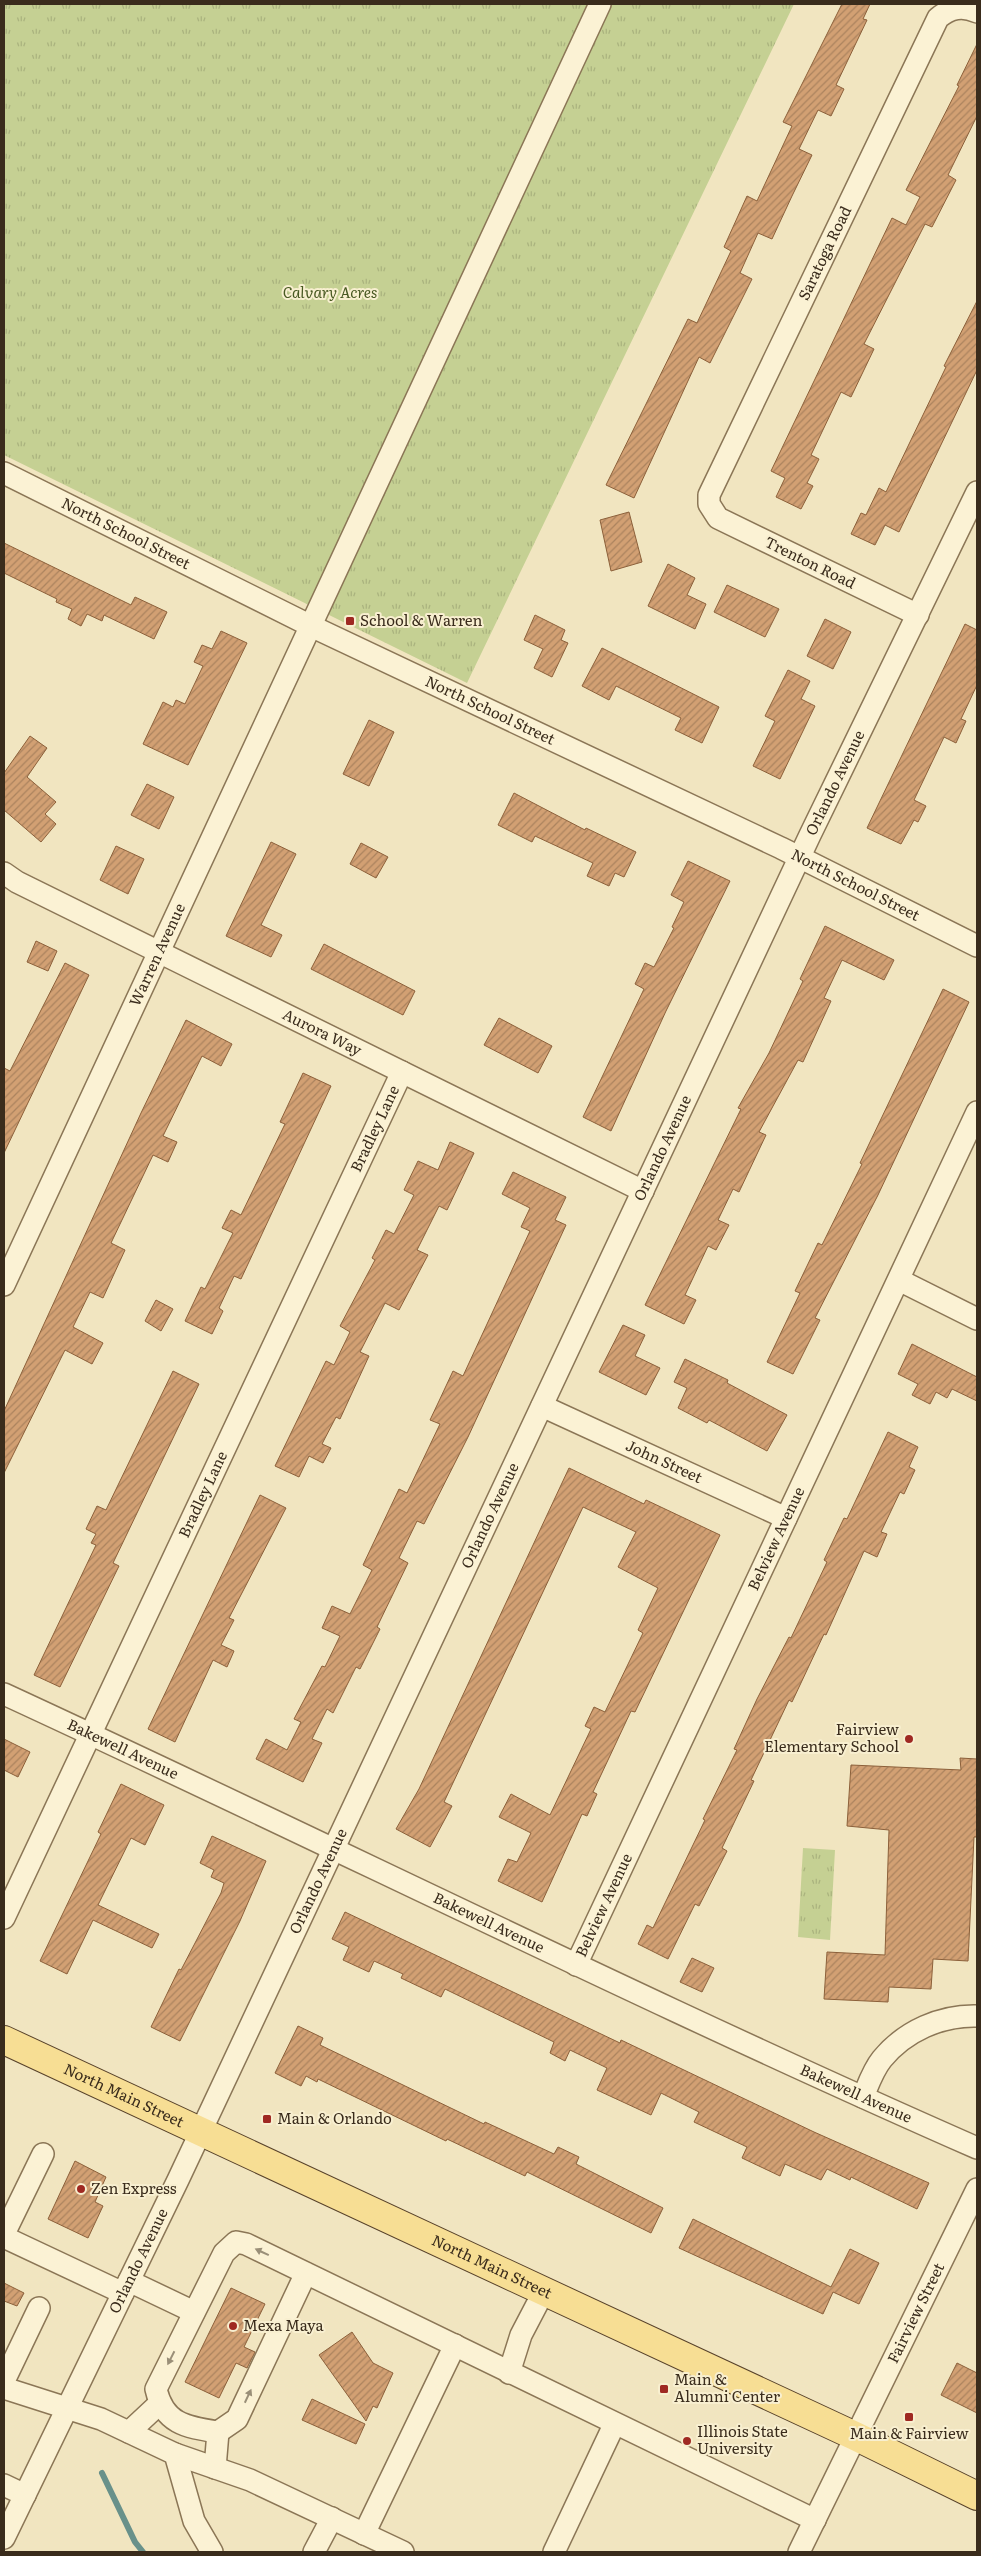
<svg xmlns="http://www.w3.org/2000/svg" width="981" height="2556" font-family="Literata,serif">
<defs>
<pattern id="park-tufts" width="24" height="20" patternUnits="userSpaceOnUse" patternTransform="scale(1.25)"><rect width="24" height="20" fill="#c5d093"/><path d="M3 7l-1-3M5 7V3M7 7l1-3M15 17l-1-3M17 17v-4M19 17l1-3" fill="none" stroke="#aab37e"/></pattern>
<pattern id="building-hatch" width="6" height="6" patternUnits="userSpaceOnUse" patternTransform="scale(1.25)"><rect width="6" height="6" fill="#d2a073"/><path d="M-1 1l2-2M0 6l6-6M5 7l2-2" fill="none" stroke="#ab835e"/></pattern>
</defs>
<rect width="100%" height="100%" fill="#f1e5c0"/>
<path fill="url(#park-tufts)" d="M4 4H794L467 683 4 455Z
M803 1848 835 1850 830 1940 798 1937Z"/>
<g fill="none" stroke-linecap="round" stroke-linejoin="round">
<path stroke="#69918a" stroke-width="6" d="M102 2473 135 2542 143 2552"/>
</g>
<path fill="url(#building-hatch)" stroke="#8c603a" d="M842 4H870L863 19 867 20 836 85 844 89 831 116 818 110 799 149 812 155 792 196 772 239 758 233 740 273 752 279 710 363 699 357 634 498 606 485 688 319 697 323 731 251 724 247 747 196 757 201 792 126 783 122Z
M977 44V116L948 175 956 180 932 227 925 224 864 344 874 349 851 397 841 392 811 455 819 459 807 483 813 486 801 509 776 497 785 478 771 471 892 218 906 225 920 197 906 190 959 86 957 85Z
M977 301V370L899 532 885 525 875 545 851 534 861 513 866 515 879 488 886 492 946 367 944 366Z
M629 512 642 562 611 571 600 520Z
M4 543 131 605 135 597 167 612 154 639 104 615 102 621 87 614 81 626 68 619 72 609 56 602 57 599 4 573Z
M668 564 695 578 687 595 706 604 695 629 648 606Z
M727 585 779 609 765 637 714 612Z
M535 615 565 630 561 640 568 643 552 677 534 668 543 649 524 640Z
M825 619 851 632 833 669 807 656Z
M965 624 977 630V685L961 719 966 721 956 743 944 737 914 800 926 806 918 822 914 820 901 844 867 828Z
M221 631 247 643 188 765 143 744 163 702 173 707 176 700 185 704 203 666 194 662 202 645 212 649Z
M602 648 719 707 702 743 675 730 681 718 616 686 609 700 582 686Z
M788 670 810 681 801 699 815 706 780 779 753 766 775 721 765 716Z
M369 720 394 732 369 786 343 774Z
M30 736 47 748 27 777 56 802 45 814 56 824 41 842 4 810V773Z
M147 784 174 797 159 829 131 815Z
M514 793 585 830 586 828 636 852 624 877 615 873 609 886 587 876 593 863 535 836 532 842 498 825Z
M271 842 296 854 261 925 282 935 271 957 226 936Z
M361 843 388 857 376 878 350 864Z
M116 846 144 859 128 894 100 880Z
M688 861 730 881 666 1011 611 1131 583 1117 644 989 635 984 645 963 654 967 674 928 672 927 684 902 671 895Z
M825 926 894 960 884 980 842 960 824 998 831 1001 803 1062 798 1060 759 1132 766 1135 739 1192 733 1189 718 1220 729 1225 716 1250 708 1246 685 1295 696 1300 684 1324 645 1305 741 1109 738 1108 769 1053 803 981 800 979Z
M36 941 57 951 48 971 27 962Z
M324 944 415 991 403 1015 311 969Z
M65 963 89 975 4 1153V1068L10 1071Z
M943 989 969 1002 878 1195 815 1318 820 1320 793 1374 767 1362 800 1293 795 1291 818 1243 822 1245 862 1164 860 1163Z
M499 1018 552 1046 538 1073 484 1045Z
M186 1020 232 1044 221 1066 202 1056 163 1136 177 1142 168 1162 153 1155 111 1243 125 1250 103 1298 90 1292 73 1327 103 1343 92 1364 65 1350 4 1473V1411L141 1113Z
M303 1073 331 1086 241 1279 234 1276 219 1308 223 1311 212 1334 185 1321 201 1287 205 1289 233 1233 222 1228 231 1210 241 1215 285 1124 280 1122Z
M450 1142 474 1153 447 1210 439 1206 417 1250 428 1255 399 1310 385 1303 360 1352 369 1356 340 1419 336 1417 322 1444 331 1448 323 1463 309 1456 299 1477 275 1466 326 1361 334 1365 350 1332 340 1326 375 1260 372 1258 386 1230 394 1234 414 1195 404 1190 418 1161 438 1170Z
M513 1172 566 1197 555 1220 566 1225 468 1437 424 1524 417 1521 399 1558 408 1563 377 1627 380 1629 360 1669 356 1667 333 1713 327 1709 312 1739 322 1743 303 1782 256 1759 266 1739 287 1750 301 1722 294 1719 322 1666 325 1667 340 1636 322 1628 332 1606 350 1614 372 1570 363 1565 399 1489 407 1493 440 1424 430 1420 439 1401 453 1371 463 1376 530 1231 521 1227 530 1208 502 1194Z
M156 1300 173 1309 161 1331 145 1321Z
M623 1325 645 1335 635 1356 660 1368 646 1395 599 1372Z
M912 1344 977 1377V1401L952 1389 947 1398 936 1392 930 1404 912 1395 918 1384 898 1374Z
M685 1359 728 1380 727 1383 787 1415 767 1451 709 1420 707 1423 678 1408 687 1388 674 1382Z
M173 1371 199 1384 113 1563 119 1566 60 1687 34 1675 96 1545 91 1543 96 1534 86 1529 97 1506 106 1510Z
M888 1432 918 1447 909 1467 915 1470 904 1494 900 1492 881 1532 887 1534 877 1557 864 1551 826 1635 824 1634 792 1702 789 1700 751 1780 754 1781 722 1848 727 1851 699 1906 695 1904 668 1959 638 1944 647 1925 653 1928 705 1820 703 1819 737 1750 734 1749 757 1699 789 1637 791 1638 827 1562 824 1560 844 1518 847 1519Z
M569 1468 644 1504 646 1500 720 1535 635 1712 631 1711 593 1792 597 1794 587 1816 582 1814 542 1902 498 1881 508 1859 517 1862 531 1833 499 1817 511 1794 550 1815 591 1729 585 1726 594 1707 605 1712 643 1633 638 1630 658 1588 618 1567 636 1532 583 1507 444 1802 452 1806 430 1847 396 1829 419 1789Z
M260 1495 286 1508 229 1618 234 1620 221 1645 234 1651 227 1667 213 1660 175 1742 148 1729Z
M4 1739 30 1752 18 1777 4 1770Z
M960 1758 977 1759V1837H974L968 1961 933 1959 931 1989 889 1987 888 2002 824 1999 827 1952 885 1955 889 1830 847 1826 851 1765 961 1770Z
M121 1784 164 1805 145 1845 131 1838 98 1905 159 1934 152 1948 93 1920 67 1974 40 1961 101 1834 98 1832Z
M212 1836 266 1861 240 1921 180 2041 151 2027 179 1969 181 1970 221 1893 224 1883 211 1877 214 1870 200 1863Z
M345 1912 620 2043 621 2040 814 2132 929 2183 917 2209 851 2177 850 2180 827 2169 821 2180 785 2164 780 2176 742 2158 747 2147 694 2122 699 2112 661 2093 651 2115 597 2090 607 2068 570 2050 565 2061 550 2053 554 2042 445 1989 441 1997 401 1978 403 1974 374 1961 369 1972 343 1960 349 1947 332 1939Z
M692 1958 714 1968 702 1992 680 1982Z
M298 2026 323 2038 320 2045 484 2124 485 2122 554 2154 558 2147 579 2157 576 2164 663 2208 651 2233 527 2172 525 2176 447 2139 446 2141 318 2079 317 2082 306 2076 301 2086 275 2073Z
M75 2161 106 2177 95 2202 103 2206 88 2238 48 2219Z
M693 2219 831 2287 850 2249 879 2263 859 2304 833 2292 823 2314 679 2248Z
M4 2283 24 2293 17 2306 4 2301Z
M231 2288 265 2304 244 2347 255 2352 247 2368 236 2363 219 2398 185 2382Z
M352 2332 373 2363 393 2373 377 2408 373 2406 366 2421 319 2355Z
M957 2363 977 2373V2413L941 2395Z
M312 2399 365 2424 356 2444 302 2420Z"/>
<g fill="none" stroke-linecap="round" stroke-linejoin="round">
<defs>
<g id="minor">
<path id="s1" d="M4 473 311 626 781 848 977 946"/>
<path id="s2" d="M918 615 718 518 709 504V495L938 18C950 8 962 5 977 12"/>
<path id="s3" d="M4 873 17 882 643 1191"/>
<path d="M899 1280 977 1319"/>
<path id="s4" d="M4 1285 600 4"/>
<path id="s5" d="M542 1406 786 1518"/>
<path id="s6" d="M4 1694C329 1844 649 2004 977 2148"/>
<path id="s7" d="M4 1918 402 1072"/>
<path id="s8" d="M576 1965 977 1112"/>
<path d="M863 2097C868 2085 873 2070 882 2059 905 2031 941 2015 977 2016"/>
<path d="M4 2234 43 2154"/>
<path d="M4 2237 123 2293"/>
<path d="M306 2273 237 2419 218 2432C186 2427 164 2424 156 2389L224 2253 236 2242 246 2244 815 2520"/>
<path d="M129 2281 194 2312"/>
<path d="M509 2373 521 2335 544 2291"/>
<path d="M4 2381 39 2308"/>
<path d="M4 2388 101 2419 175 2454 194 2521 212 2552"/>
<path d="M129 2432 159 2404"/>
<path d="M175 2454 250 2480 403 2552"/>
<path d="M215 2468 218 2432"/>
<path d="M4 2485 25 2495"/>
<path d="M364 2534 455 2345"/>
<path id="s9" d="M4 2538 178 2180 810 835 977 492"/>
<path d="M314 2552 332 2518"/>
<path d="M554 2552 614 2425"/>
<path id="s10" d="M799 2552 977 2189"/>
</g>
<g id="major">
<path id="s11" d="M4 2040 855 2436 977 2496"/>
</g>
</defs>
<use href="#minor" stroke="#8b7656" stroke-width="24"/>
<use href="#major" stroke="#59432b" stroke-width="30"/>
<use href="#minor" stroke="#fbf2d4" stroke-width="21"/>
<use href="#major" stroke="#f7de94" stroke-width="28"/>
</g>
<defs><path id="oneway-solid" d="M-6-.8H1V-3.2L6.5 0L1 3.2V.8H-6Z" transform="scale(1.25)"/></defs>
<g fill="#9a8f78">
<use href="#oneway-solid" transform="translate(262 2252) rotate(-155)"/>
<use href="#oneway-solid" transform="translate(171 2358) rotate(117)"/>
<use href="#oneway-solid" transform="translate(248 2396) rotate(-65)"/>
</g>
<g fill="#9f2922" stroke="#f8efd0" stroke-width="2">
<rect x="345" y="616" width="10" height="10" rx="2.5"/>
<circle cx="909" cy="1739" r="5"/>
<rect x="262" y="2114" width="10" height="10" rx="2.5"/>
<circle cx="81" cy="2189" r="5"/>
<circle cx="233" cy="2326" r="5"/>
<rect x="659" y="2384" width="10" height="10" rx="2.5"/>
<rect x="904" y="2412" width="10" height="10" rx="2.5"/>
<circle cx="687" cy="2441" r="5"/>
</g>
<g text-anchor="middle" stroke-width="4" stroke-linejoin="round" paint-order="stroke">
<g font-size="15" fill="#3a2c1c" stroke="#f8efd0">
<text dy="5" stroke="none"><textPath href="#s2" startOffset="516">Saratoga Road</textPath></text>
<text dy="5" stroke="none"><textPath href="#s1" startOffset="136">North School Street</textPath></text>
<text transform="translate(810 563) rotate(26)" y="5">Trenton Road</text>
<text dy="5" stroke="none"><textPath href="#s1" startOffset="541">North School Street</textPath></text>
<text dy="5" stroke="none"><textPath href="#s9" startOffset="1942">Orlando Avenue</textPath></text>
<text dy="5" stroke="none"><textPath href="#s1" startOffset="946">North School Street</textPath></text>
<text dy="5" stroke="none"><textPath href="#s4" startOffset="364">Warren Avenue</textPath></text>
<text dy="5" stroke="none"><textPath href="#s3" startOffset="356">Aurora Way</textPath></text>
<text dy="5" stroke="none"><textPath href="#s7" startOffset="872">Bradley Lane</textPath></text>
<text dy="5" stroke="none"><textPath href="#s9" startOffset="1538">Orlando Avenue</textPath></text>
<text dy="5" stroke="none"><textPath href="#s5" startOffset="134">John Street</textPath></text>
<text dy="5" stroke="none"><textPath href="#s7" startOffset="468">Bradley Lane</textPath></text>
<text dy="5" stroke="none"><textPath href="#s9" startOffset="1132">Orlando Avenue</textPath></text>
<text dy="5" stroke="none"><textPath href="#s8" startOffset="471">Belview Avenue</textPath></text>
<text dy="5" stroke="none"><textPath href="#s6" startOffset="131">Bakewell Avenue</textPath></text>
<text dy="5" stroke="none"><textPath href="#s9" startOffset="728">Orlando Avenue</textPath></text>
<text dy="5" stroke="none"><textPath href="#s8" startOffset="66">Belview Avenue</textPath></text>
<text dy="5" stroke="none"><textPath href="#s6" startOffset="536">Bakewell Avenue</textPath></text>
<text dy="5" stroke="none"><textPath href="#s6" startOffset="941">Bakewell Avenue</textPath></text>
<text dy="5" stroke="none"><textPath href="#s11" startOffset="132">North Main Street</textPath></text>
<text dy="5" stroke="none"><textPath href="#s9" startOffset="308">Orlando Avenue</textPath></text>
<text dy="5" stroke="none"><textPath href="#s11" startOffset="538">North Main Street</textPath></text>
<text dy="5" stroke="none"><textPath href="#s10" startOffset="266">Fairview Street</textPath></text>
</g>
<g font-size="15" font-style="italic" fill="#475821" stroke="#f8efd0">
<text x="330" y="298">Calvary Acres</text>
</g>
<g font-size="15" fill="#3a2c1c" stroke="#f8efd0" text-anchor="start">
<text x="360" y="626">School &amp; Warren</text>
<text x="899" y="1735" text-anchor="end">Fairview<tspan x="899" dy="17">Elementary School</tspan></text>
<text x="277" y="2124">Main &amp; Orlando</text>
<text x="91" y="2194">Zen Express</text>
<text x="243" y="2331">Mexa Maya</text>
<text x="674" y="2385">Main &amp;<tspan x="674" dy="17">Alumni Center</tspan></text>
<text x="697" y="2437">Illinois State<tspan x="697" dy="17">University</tspan></text>
<text x="909" y="2439" text-anchor="middle">Main &amp; Fairview</text>
</g>
</g>
<rect width="981" height="2556" fill="none" stroke="#3a2c1c" stroke-width="10"/>
</svg>
